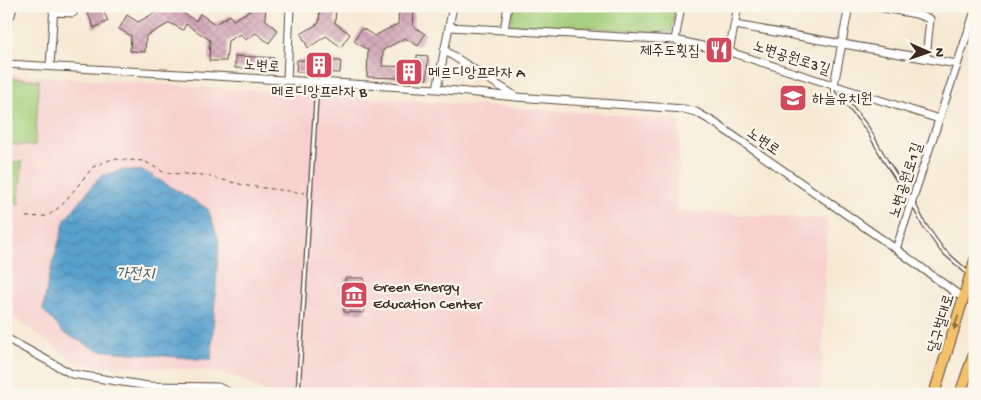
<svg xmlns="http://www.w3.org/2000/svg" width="981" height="400" font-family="'Gochi Hand','Poor Story',sans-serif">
<defs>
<pattern id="water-waves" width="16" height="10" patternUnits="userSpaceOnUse" patternTransform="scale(1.25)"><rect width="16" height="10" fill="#59a1cf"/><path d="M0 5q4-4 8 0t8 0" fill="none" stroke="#4b83a7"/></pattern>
<pattern id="building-cross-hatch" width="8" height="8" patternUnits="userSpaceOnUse" patternTransform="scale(1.25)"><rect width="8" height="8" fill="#cd97af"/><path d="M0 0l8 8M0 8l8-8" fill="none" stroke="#a87b8e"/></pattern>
</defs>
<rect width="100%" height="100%" fill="#fbf7ec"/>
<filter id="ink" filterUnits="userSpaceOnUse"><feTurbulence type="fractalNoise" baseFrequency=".02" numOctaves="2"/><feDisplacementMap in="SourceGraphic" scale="10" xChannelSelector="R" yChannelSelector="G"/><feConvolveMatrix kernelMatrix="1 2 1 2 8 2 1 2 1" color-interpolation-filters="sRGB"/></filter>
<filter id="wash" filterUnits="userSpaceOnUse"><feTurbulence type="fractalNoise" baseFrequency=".0096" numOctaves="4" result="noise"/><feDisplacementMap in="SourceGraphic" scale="20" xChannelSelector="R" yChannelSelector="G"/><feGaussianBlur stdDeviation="1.12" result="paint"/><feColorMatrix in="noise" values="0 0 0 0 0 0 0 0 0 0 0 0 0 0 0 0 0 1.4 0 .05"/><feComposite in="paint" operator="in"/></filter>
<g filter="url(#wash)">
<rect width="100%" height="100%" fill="#f6e9d3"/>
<path fill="#f7d0cf" d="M6 74 680 119 676 211 827 219 821 394H270L237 377 202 370 80 365 16 319 6 318Z"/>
<path fill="#a4ce7b" stroke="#707c4c" d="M514 6H676L671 32 511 24Z
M6 78 39 80 35 146 6 144Z
M6 161 22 162 19 204 6 203Z"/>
<path fill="url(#water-waves)" stroke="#4a6676" d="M123 170 144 171 208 209 219 241 211 360 97 350 64 333 43 310 48 280 65 220 100 176Z"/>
<g id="blocks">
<path fill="url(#building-cross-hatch)" d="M85 6H101L108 21 94 28Z
M164 6H177V9L196 21 200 14 215 24 230 15 233 20 251 10V6H266L265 19 278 31 269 43 256 33 245 40 240 34 228 41 226 61H209L210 40 186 24 183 30 170 23 146 36 145 52 130 51 131 36 119 29 127 15 138 22 164 8Z
M320 6 336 7 335 23 350 34 341 47 326 36 308 48 301 34 319 23Z
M399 9 414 10 413 26 425 34 418 46 405 38 383 50 382 66 417 67V55L428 56 427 79 367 77 368 50 354 41 362 28 374 36 398 24Z
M235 56 274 58 273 70 235 68Z
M297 60 341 61 340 73 296 72Z
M345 278H364V313L344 312Z"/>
</g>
</g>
<g filter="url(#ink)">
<use href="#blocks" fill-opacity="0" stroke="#574739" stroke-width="1"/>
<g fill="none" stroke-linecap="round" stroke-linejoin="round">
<defs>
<path id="lane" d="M834 86 833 93 850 107 867 128 887 163 912 201 924 225 942 250 968 273
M298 394 317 83"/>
<path id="street" d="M873 6 916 14 930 19 926 58
M53 12 73 13
M6 17 11 15 13 6
M735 25 957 64
M449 27 675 40 733 53 939 119
M504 30 508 6
M675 40 681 6
M444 50 515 96
M729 52 738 6
M6 64 437 89 516 97 684 109 696 112 715 123 896 249 963 298
M50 66 54 6
M287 80 290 6
M834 85 849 6
M437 89 453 6
M896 249 975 11
M6 338 72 374 148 386 218 387 233 394"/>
<path id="primary" d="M934 394 975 260
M960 394 975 351"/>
</defs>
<use href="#lane" stroke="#574739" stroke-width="5.5"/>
<use href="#street" stroke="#574739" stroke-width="9"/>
<use href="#primary" stroke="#574739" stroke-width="12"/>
<path stroke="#574739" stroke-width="1" stroke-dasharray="4 4" stroke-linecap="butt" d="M26 217 48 216 62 205 93 167 112 159 144 161 165 173 202 175 248 186 305 193"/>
<use href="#lane" stroke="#fff" stroke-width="3"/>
<use href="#street" stroke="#fff" stroke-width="7"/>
<use href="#primary" stroke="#f4c16a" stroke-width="10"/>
</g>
<defs><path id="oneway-solid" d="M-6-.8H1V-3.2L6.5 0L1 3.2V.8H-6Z" transform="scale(1.25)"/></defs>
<use fill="#8e6e40" href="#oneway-solid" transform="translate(956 323) rotate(107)"/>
</g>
<defs>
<symbol id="restaurant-square" viewBox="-11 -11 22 22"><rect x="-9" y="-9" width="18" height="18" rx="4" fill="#d1495b" stroke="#fbf7ec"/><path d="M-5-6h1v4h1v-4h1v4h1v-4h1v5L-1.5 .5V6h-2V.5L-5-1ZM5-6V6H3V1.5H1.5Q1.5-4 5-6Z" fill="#fff"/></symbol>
<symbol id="building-square" viewBox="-11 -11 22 22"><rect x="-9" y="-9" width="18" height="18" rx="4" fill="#d1495b" stroke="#fbf7ec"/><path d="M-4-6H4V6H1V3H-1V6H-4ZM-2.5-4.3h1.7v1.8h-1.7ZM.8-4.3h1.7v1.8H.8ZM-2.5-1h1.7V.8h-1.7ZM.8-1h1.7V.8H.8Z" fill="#fff"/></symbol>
<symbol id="school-square" viewBox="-11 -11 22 22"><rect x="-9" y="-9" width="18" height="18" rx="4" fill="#d1495b" stroke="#fbf7ec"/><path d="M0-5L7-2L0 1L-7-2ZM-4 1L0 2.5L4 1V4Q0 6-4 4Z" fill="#fff"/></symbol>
<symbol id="museum-square" viewBox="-11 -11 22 22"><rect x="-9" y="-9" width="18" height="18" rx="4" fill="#d1495b" stroke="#fbf7ec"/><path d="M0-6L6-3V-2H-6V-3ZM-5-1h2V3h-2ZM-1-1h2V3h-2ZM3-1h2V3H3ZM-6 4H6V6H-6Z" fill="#fff"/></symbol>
</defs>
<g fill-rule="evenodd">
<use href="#restaurant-square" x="703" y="34" width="32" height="32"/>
<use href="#building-square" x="303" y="49" width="32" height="32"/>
<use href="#building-square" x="393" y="56" width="32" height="32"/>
<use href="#school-square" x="777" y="82" width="32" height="32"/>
<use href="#museum-square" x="338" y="279" width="32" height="32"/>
</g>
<g text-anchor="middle" stroke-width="4.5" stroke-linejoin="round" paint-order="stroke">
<g font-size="15" fill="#3b2a1e" stroke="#fbf7ec" text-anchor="start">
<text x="700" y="55" text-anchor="end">제주도횟집</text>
<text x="428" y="77">메르디앙프라자 A</text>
<text x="319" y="96" text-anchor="middle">메르디앙프라자 B</text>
<text x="812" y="103">하늘유치원</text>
<text x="373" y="291">Green Energy<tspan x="373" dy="17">Education Center</tspan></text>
</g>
<g font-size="15" fill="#3b2a1e" stroke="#fbf7ec">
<text transform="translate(792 57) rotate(18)" y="5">노변공원로3길</text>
<text transform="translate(262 65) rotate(4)" y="5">노변로</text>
<text transform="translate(764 141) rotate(35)" y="5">노변로</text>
<text transform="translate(905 180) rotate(-72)" y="5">노변공원로1길</text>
<text transform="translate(940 323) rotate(-73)" y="5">달구벌대로</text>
</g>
<g font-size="16" font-style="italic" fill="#475a65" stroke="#fbf7ec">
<text x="135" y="278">가전지</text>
</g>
</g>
<rect width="981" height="400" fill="none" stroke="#fbf7ec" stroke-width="25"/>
<g transform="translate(928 52) rotate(92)" stroke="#fbf7ec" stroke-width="4" paint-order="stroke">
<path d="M0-4L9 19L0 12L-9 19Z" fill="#3b2a1e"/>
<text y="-8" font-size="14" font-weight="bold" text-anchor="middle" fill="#3b2a1e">N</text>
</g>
</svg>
